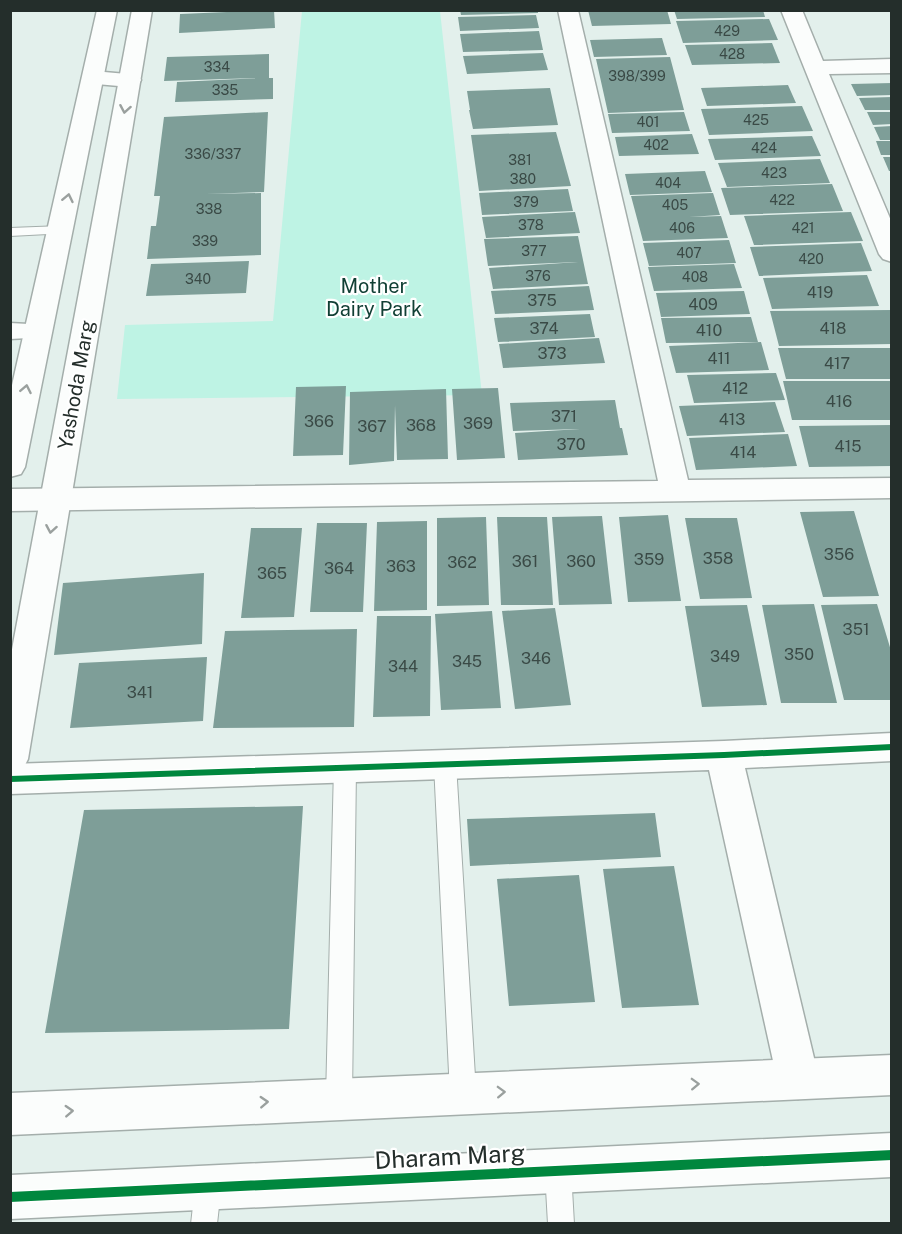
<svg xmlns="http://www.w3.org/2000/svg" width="902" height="1234" font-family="'Public Sans',sans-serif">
<rect width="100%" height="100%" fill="#e3f0ec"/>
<path fill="#bef3e4" d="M302 11H440L482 395 117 399 125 325 273 321Z"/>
<path fill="#7e9e98" d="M274 10 275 28 179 33 180 14Z
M460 10H538V13L461 15Z
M588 10H667L671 24 592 26Z
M674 10H763L765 17 677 19Z
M536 15 539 28 460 31 458 17Z
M769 19 778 40 683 43 676 21Z
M539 31 543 50 463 52 460 34Z
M662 38 667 55 594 57 590 40Z
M772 43 780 63 692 65 685 45Z
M543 53 548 70 467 74 463 56Z
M269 54V78H273V99L175 102 177 82 259 78 164 81 167 57Z
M670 57 684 110 608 113 596 59Z
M892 83V95L857 96 851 84Z
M788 85 796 103 707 106 701 88Z
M550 88 558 125 473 129 469 110 476 109 470 110 467 91Z
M892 97V110H865L859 98Z
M802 106 813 131 709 135 701 109Z
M268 112 264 192 205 194 261 193V255L147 259 151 226H156L160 196H154L164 117Z
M684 112 690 131 612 133 608 114Z
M867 112H892V124L873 125Z
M892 126V140H880L874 127Z
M556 132 571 186 479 191 471 135Z
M692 134 699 154 619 156 615 137Z
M812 136 821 156 715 160 708 139Z
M876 141H892V155H881Z
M883 157H892V171H889Z
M820 159 830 183 727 187 718 163Z
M705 171 712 192 630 195 625 174Z
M832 184 843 211 730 215 721 188Z
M568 189 573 211 482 215 479 193Z
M713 193 720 215 689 217 721 216 728 238 643 241 631 196Z
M575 212 580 233 486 238 482 217Z
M851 212 863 241 754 245 744 216Z
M578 236 588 284 493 289 489 268 578 262 488 266 484 239Z
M729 240 736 263 649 266 643 243Z
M861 243 872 271 759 276 750 247Z
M249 261 246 293 146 296 151 264Z
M734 264 742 288 654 291 648 267Z
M867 275 879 306 772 309 763 278Z
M589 286 594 310 495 314 491 291Z
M744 291 750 314 661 317 656 293Z
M892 310V344L779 346 770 311Z
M590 314 595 337 498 342 494 318Z
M751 317 758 342 666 343 661 318Z
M599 338 605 363 503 368 499 344Z
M761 342 769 370 676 373 669 346Z
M778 348H892V379H786Z
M776 373 785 400 694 403 687 375Z
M783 381H892V420H792Z
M346 386 343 455 293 456 296 387Z
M498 388 505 458 457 460 452 389Z
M446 389 448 459 397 460 395 405 394 461 349 465 350 392Z
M615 400 620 428H622L628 455 518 460 515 433 580 429 513 431 510 403Z
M775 402 785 432 687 436 679 406Z
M892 425V466L809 467 799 426Z
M788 434 797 466 696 470 689 438Z
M854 511 879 596 823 597 800 512Z
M668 515 681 601 628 602 619 517Z
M602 516 612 604 559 605 552 517Z
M486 517 489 605 437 606V518Z
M497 517H547L553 605H501Z
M685 518H737L752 598 700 599Z
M427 521V610L374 611 377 522Z
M317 523H367L363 612H310Z
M251 528H302L294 617 241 618Z
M204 573 202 644 54 655 63 583Z
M814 604 837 703H781L762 605Z
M877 604 892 654V700H844L821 605Z
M747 605 767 705 702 707 685 606Z
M555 608 571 705 515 709 502 611Z
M492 611 501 708 441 710 435 614Z
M377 616H431L430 716 373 717Z
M357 629 354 727 213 728 225 631Z
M207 657 203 721 70 728 79 663Z
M303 806 289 1029 45 1033 84 810Z
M655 813 661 857 470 866 467 819Z
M674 866 699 1005 622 1008 603 869Z
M579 875 595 1002 509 1006 497 879Z"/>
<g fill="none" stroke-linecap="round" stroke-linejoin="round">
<defs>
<path id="lane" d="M62 226 67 227 69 230 67 233 10 236V228Z
M445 755 453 758 456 764 476 1093 472 1102 463 1105 454 1102 450 1093 434 764 437 758Z
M345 758 353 761 356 767 352 1099 348 1108 339 1111 330 1108 326 1099 334 767 337 761Z
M558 1158 567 1162 571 1171 574 1224H548L545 1171 549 1162Z
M208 1175 217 1179 221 1188 217 1224H191L195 1188 199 1179Z"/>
<path id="street" d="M558 10H578L688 480 892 478V498L10 511V489L658 481Z
M781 10H802L823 61 892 59V73L829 74 892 223V262L883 259 879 254Z
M93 71 138 75 141 80 138 85 130 87 85 83 82 78 85 73Z
M10 323 47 325 51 331 47 337 10 339Z
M892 733V761L745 768 819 1079 813 1093 798 1099 783 1093 777 1079 709 770 10 794V764L724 741Z"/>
<path id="secondary" d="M97 10H117L25 467 21 474 10 477V394Z
M132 10H152L28 759 23 769 10 773V660Z
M892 1055V1095L10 1135V1093Z
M892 1133V1177L10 1219V1175Z"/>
</defs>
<use href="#lane" stroke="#a4aeab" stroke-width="2"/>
<use href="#street" stroke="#a4aeab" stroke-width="3"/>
<use href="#secondary" stroke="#a4aeab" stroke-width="3"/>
<use href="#lane" fill="#fbfdfc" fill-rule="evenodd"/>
<use href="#street" fill="#fbfdfc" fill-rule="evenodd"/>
<use href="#secondary" fill="#fbfdfc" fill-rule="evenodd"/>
<defs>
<path id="cycleway" d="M892 744V750L724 758 10 782V776L724 752Z
M892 1150V1160L10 1202V1192Z"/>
</defs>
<use href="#cycleway" stroke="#fff" stroke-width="3"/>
<use href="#cycleway" fill="#00873e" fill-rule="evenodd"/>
</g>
<defs><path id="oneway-chevron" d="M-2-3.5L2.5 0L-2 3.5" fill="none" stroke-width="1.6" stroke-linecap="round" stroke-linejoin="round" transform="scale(1.5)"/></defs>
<g stroke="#9aa09e">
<use href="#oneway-chevron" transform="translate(125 109) rotate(100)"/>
<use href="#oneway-chevron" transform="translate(68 198) rotate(-78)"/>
<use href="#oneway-chevron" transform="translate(26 389) rotate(-79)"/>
<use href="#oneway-chevron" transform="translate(51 529) rotate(100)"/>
<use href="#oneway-chevron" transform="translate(695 1084) rotate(-2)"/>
<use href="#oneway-chevron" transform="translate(501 1092) rotate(-2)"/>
<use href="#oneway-chevron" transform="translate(264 1102) rotate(-3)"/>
<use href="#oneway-chevron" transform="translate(69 1111) rotate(-3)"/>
</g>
<g text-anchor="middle" stroke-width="4.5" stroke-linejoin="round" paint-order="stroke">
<g font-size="14" fill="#3a4a46">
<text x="727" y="36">429</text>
<text x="732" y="59">428</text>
<text x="217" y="72">334</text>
<text x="637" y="81">398/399</text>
<text x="225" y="95">335</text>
<text x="756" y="125">425</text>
<text x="648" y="127">401</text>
<text x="656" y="150">402</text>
<text x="764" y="153">424</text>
<text x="213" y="159">336/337</text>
<text x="520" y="165">381</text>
<text x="774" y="178">423</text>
<text x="523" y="184">380</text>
<text x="668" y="188">404</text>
<text x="782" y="205">422</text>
<text x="526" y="207">379</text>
<text x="675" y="210">405</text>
<text x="209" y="214">338</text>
<text x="531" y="230">378</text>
<text x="682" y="233">406</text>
<text x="803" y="233">421</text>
<text x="205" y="246">339</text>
<text x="534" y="256">377</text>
<text x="689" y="258">407</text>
<text x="811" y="264">420</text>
<text x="538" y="281">376</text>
<text x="695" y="282">408</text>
<text x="198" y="284">340</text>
</g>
<g font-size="16" fill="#3a4a46">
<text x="820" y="298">419</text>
<text x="542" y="306">375</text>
<text x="703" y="310">409</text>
<text x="544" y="334">374</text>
<text x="833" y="334">418</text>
<text x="709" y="336">410</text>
<text x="552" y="359">373</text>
<text x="719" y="364">411</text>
<text x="837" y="369">417</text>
<text x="735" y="394">412</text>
<text x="839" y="407">416</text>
<text x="564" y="422">371</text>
<text x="732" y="425">413</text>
<text x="319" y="427">366</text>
<text x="478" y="429">369</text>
<text x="421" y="431">368</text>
<text x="372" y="432">367</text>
<text x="571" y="450">370</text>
<text x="848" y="452">415</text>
<text x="743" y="458">414</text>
<text x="839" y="560">356</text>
<text x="718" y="564">358</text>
<text x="649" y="565">359</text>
<text x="525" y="567">361</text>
<text x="581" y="567">360</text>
<text x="462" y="568">362</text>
<text x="401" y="572">363</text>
<text x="339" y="574">364</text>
<text x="272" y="579">365</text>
<text x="856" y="635">351</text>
<text x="799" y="660">350</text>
<text x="725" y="662">349</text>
<text x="536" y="664">346</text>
<text x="467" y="667">345</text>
<text x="403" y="672">344</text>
<text x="140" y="698">341</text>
</g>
<g font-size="20" fill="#103f34" stroke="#fff">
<text x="374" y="293">Mother<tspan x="374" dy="23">Dairy Park</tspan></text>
</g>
<g font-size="20" fill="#242e2b" stroke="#fff">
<text transform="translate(76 385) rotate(-80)" y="7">Yashoda Marg</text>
</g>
<g font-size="24" fill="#242e2b" stroke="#fff">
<text transform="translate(450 1157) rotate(-3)" y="8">Dharam Marg</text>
</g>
</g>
<rect width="902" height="1234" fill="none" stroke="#242e2b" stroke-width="24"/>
</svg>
